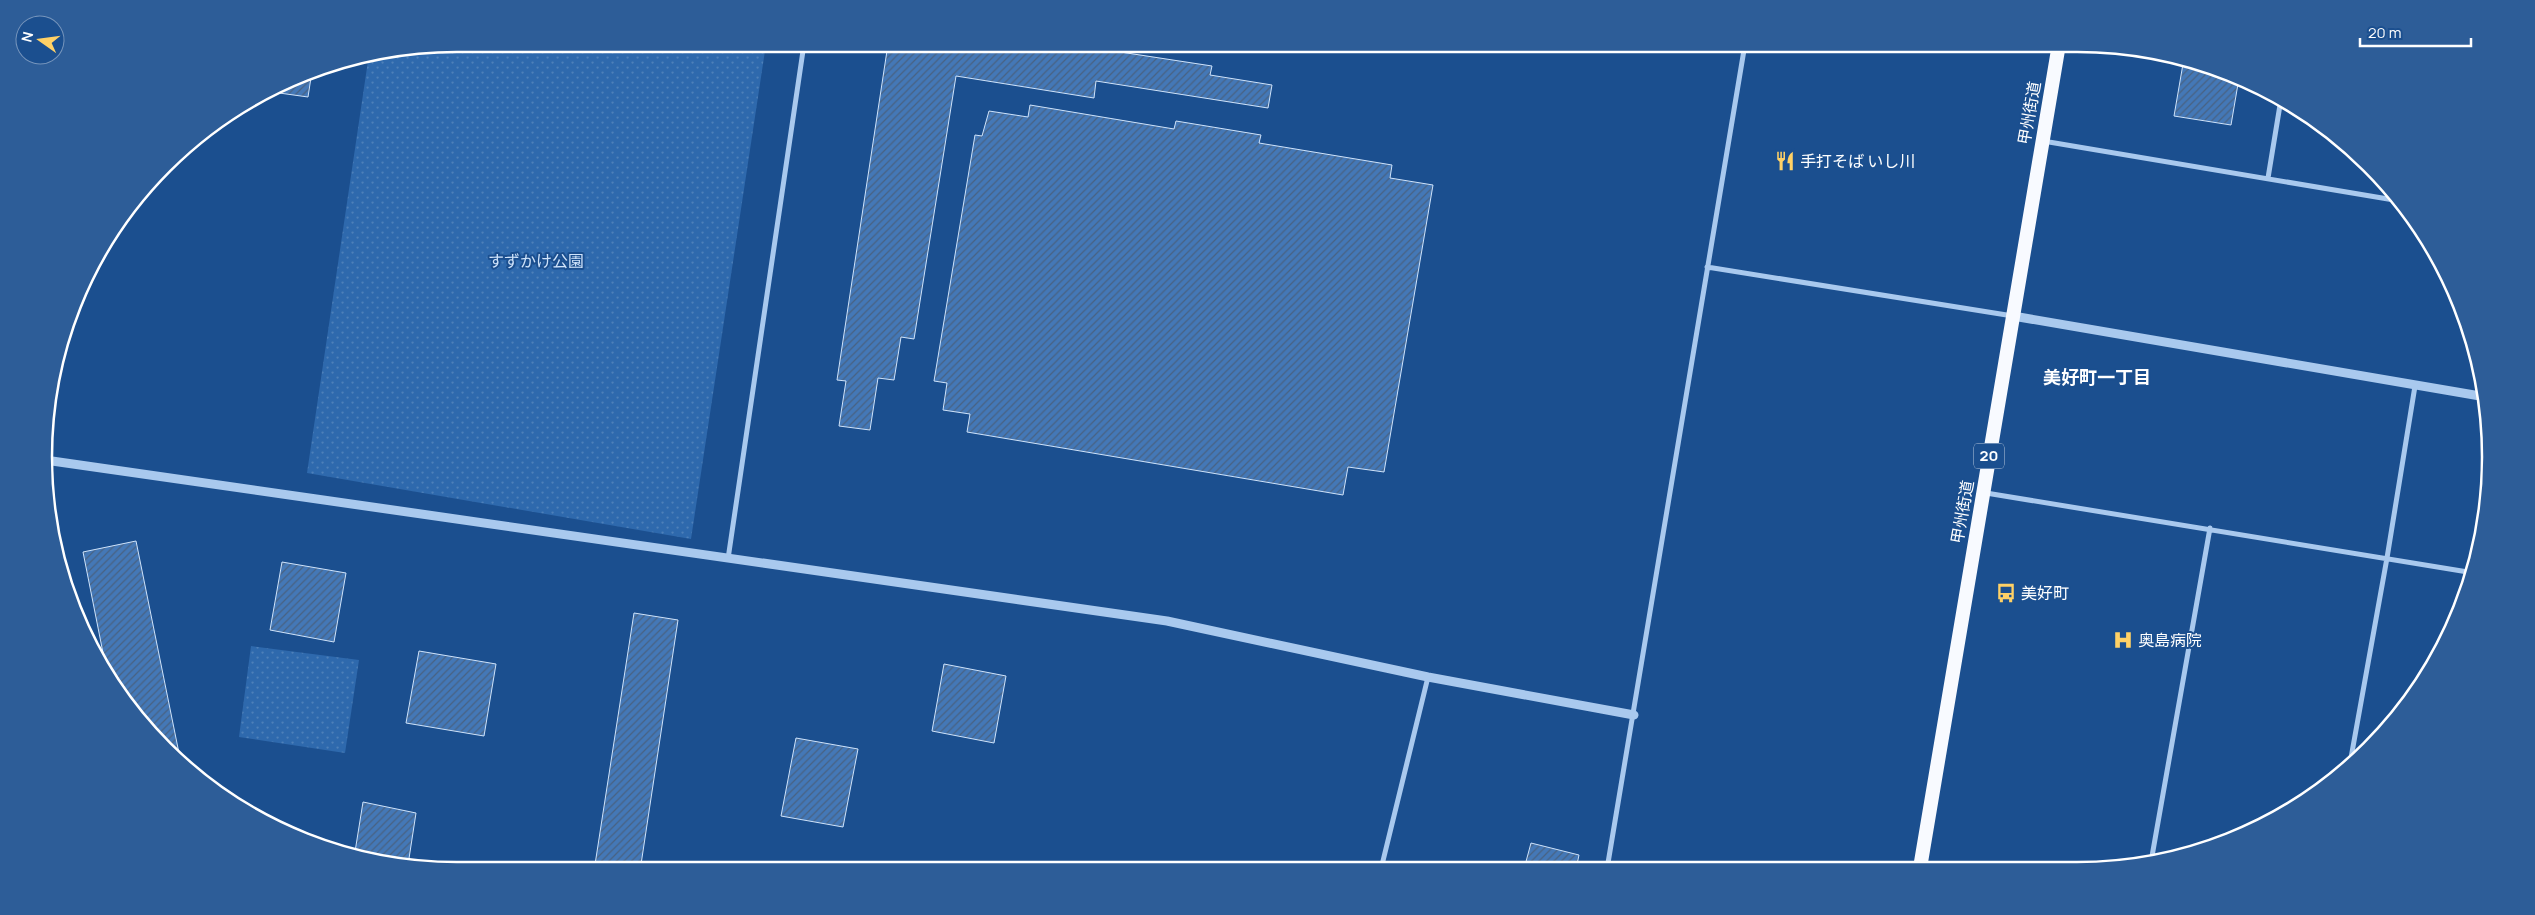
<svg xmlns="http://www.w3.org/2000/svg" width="2535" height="915" font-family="Manrope,'Noto Sans JP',sans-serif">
<defs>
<pattern id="park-dots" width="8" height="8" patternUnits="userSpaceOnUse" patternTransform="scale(1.25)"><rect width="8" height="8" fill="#2e69ad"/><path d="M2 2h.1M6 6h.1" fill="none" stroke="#4d80b9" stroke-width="1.8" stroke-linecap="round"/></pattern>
<pattern id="building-hatch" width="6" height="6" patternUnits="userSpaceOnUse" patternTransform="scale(1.25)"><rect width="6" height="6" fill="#4478b7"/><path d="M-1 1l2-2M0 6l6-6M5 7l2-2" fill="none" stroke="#486282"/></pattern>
</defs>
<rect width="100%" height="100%" fill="#1b4f8f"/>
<path fill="url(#park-dots)" d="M458 44H766L691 539 307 473 369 54Z
M251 646 359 660 345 753 239 737Z"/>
<path fill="url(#building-hatch)" stroke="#cfe3fa" d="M888 44H1068L1212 66 1210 75 1272 85 1268 108 1096 81 1094 98 956 76 914 339 901 337 894 380 878 378 870 430 839 426 846 381 837 380Z
M2184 58 2239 78 2231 125 2174 116Z
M312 71 308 97 272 92 299 75Z
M1030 105 1174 129 1176 121 1261 135 1259 143 1392 165 1390 178 1433 185 1384 472 1348 467 1343 495 967 432 970 414 943 410 947 383 934 381 975 135 982 136 989 111 1028 117Z
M136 541 181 763 165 750 114 688 107 673 83 552Z
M282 562 346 573 334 642 270 630Z
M634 613 678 620 640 871H594Z
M419 651 496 664 484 736 406 723Z
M944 664 1006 676 994 743 932 731Z
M796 738 858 749 843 827 781 816Z
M363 802 416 813 408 865 354 858Z
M1531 843 1579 855 1576 869H1524Z"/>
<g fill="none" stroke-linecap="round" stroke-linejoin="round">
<path stroke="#a9c9ee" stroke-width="5" d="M2043 141 2400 201
M2268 178 2281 99
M1707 267 2013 316
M1986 493 2474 573
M728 559 804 44
M2349 769 2387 558 2415 386
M2151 862 2210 528
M1381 869 1428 677
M1607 869 1745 44"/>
<path stroke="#a9c9ee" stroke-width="9" d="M2013 316 2486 397
M45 460 1167 621 1428 677 1634 715"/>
<path stroke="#f8faff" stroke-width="14" d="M1920 868 2059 44"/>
</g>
<defs>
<symbol id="restaurant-bare" viewBox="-9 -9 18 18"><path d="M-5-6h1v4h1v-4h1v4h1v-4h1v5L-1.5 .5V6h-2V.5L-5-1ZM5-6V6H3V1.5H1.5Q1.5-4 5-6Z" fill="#ffd166" stroke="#1b4f8f" stroke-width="2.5" paint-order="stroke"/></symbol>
<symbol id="bus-bare" viewBox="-9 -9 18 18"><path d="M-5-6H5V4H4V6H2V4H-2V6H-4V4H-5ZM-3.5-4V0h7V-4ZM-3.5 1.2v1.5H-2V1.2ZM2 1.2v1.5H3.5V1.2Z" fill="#ffd166" stroke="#1b4f8f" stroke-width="2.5" paint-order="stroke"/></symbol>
<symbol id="hospital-bare" viewBox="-9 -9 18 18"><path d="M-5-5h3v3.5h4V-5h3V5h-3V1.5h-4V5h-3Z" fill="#ffd166" stroke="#1b4f8f" stroke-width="2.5" paint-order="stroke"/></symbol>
</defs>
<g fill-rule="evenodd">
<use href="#restaurant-bare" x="1771" y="147" width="28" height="28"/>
<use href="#bus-bare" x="1992" y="579" width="28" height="28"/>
<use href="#hospital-bare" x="2109" y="626" width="28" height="28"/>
</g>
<g text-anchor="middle" stroke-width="4" stroke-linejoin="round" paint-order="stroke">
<rect fill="#1b4f8f" stroke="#bbcadd" stroke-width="1" x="1974" y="443.5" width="30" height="25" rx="4"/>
<g font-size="15" font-weight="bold" fill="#fff">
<text x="1989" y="461">20</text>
</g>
<g font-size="16" fill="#fff" stroke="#1b4f8f">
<text transform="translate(2029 113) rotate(-80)" y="6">甲州街道</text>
<text transform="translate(1962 512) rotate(-80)" y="6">甲州街道</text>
</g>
<g font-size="16" fill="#fff" stroke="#1b4f8f" text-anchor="start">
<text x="1800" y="167">手打そば いし川</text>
<text x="2021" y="599">美好町</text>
<text x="2138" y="646">奥島病院</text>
</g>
<g font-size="16" fill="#cfe3fa" stroke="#1b4f8f">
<text x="536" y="267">すずかけ公園</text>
</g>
<g font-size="18" font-weight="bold" fill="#fff" stroke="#1b4f8f">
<text x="2097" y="384">美好町一丁目</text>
</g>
</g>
<path d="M0 0H2535V915H0ZM457 52H2077A405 405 0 0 1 2482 457V457A405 405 0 0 1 2077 862H457A405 405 0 0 1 52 457V457A405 405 0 0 1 457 52Z" fill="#2d5d98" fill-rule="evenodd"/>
<path fill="none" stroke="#fff" stroke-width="2.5" d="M457 52H2077A405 405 0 0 1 2482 457V457A405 405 0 0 1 2077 862H457A405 405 0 0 1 52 457V457A405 405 0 0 1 457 52Z"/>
<g transform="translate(40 40) rotate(284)"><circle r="24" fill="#1b4f8f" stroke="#7695bc"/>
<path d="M0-4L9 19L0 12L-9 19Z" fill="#ffd166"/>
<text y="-8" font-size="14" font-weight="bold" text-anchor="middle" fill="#ffffff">N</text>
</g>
<path d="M2360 38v8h111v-8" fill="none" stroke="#ffffff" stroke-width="2.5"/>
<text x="2368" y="38" font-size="15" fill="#ffffff" stroke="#1b4f8f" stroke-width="4" paint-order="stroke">20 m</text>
</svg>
